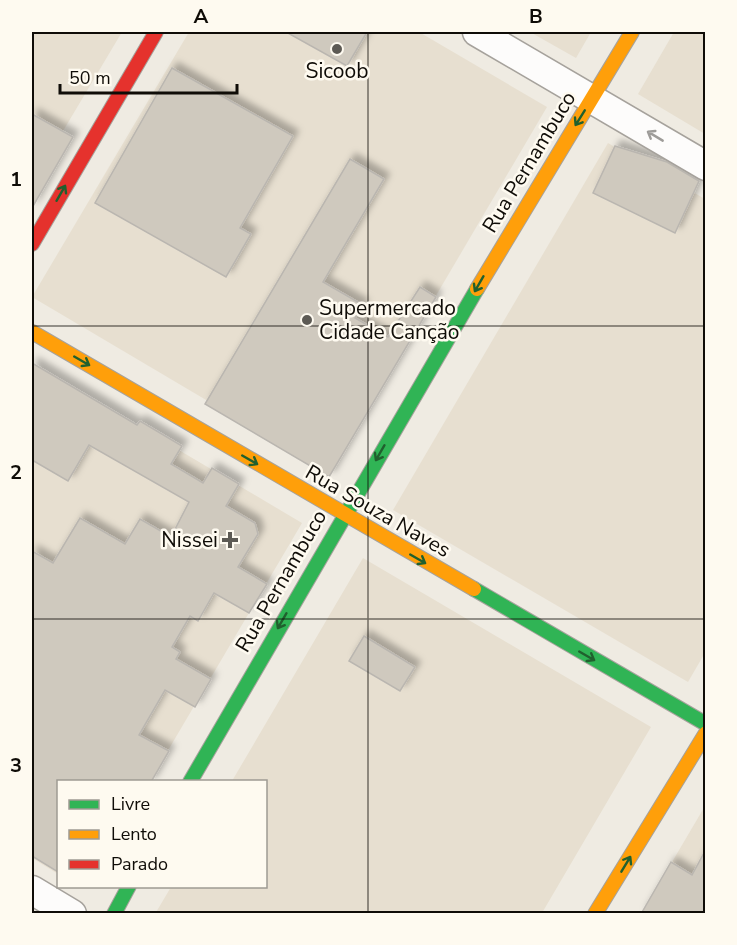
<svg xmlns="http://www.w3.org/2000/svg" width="737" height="945" font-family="'Nunito Sans',sans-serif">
  <defs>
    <filter id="shadow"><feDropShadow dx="5.5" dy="-5.5" stdDeviation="3" flood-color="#0004"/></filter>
  </defs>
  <rect width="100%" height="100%" fill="#efebe2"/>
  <g fill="#e7dfd0">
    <path d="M32,32h90l-90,151z"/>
    <path d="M189,32h230l128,75 -216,367 -299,-177z"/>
    <path d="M530,32h61l-15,26z"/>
    <path d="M674,32h31v102l-67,-40z"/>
    <path d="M608,143l97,56 1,452 -18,31 -295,-172z"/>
    <path d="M32,363l270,160 -152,258 -92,1v92l-26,-16z"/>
    <path d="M363,558l288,169 -109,186 -387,1 16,-27 95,-1v-104l-34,-1z"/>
    <path d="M705,806v107h-63z"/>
  </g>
  <g fill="#cfc9be" stroke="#bab6b0" stroke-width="1.5" filter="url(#shadow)">
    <path d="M286,32h81l-20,34z"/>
    <path d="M172,68l121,68 -53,92 11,6 -25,43 -131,-74z"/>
    <path d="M32,114l41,23 -41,71z"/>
    <path d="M615,146l52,16 32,19 -24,52 -82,-40z"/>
    <path d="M350,159l34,20 -61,103 40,23 -8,13 33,19 32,-50 16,10 -107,180 -124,-73z"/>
    <path d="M32,363l105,62 3,-4 42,25 -11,18 32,19 9,-15 27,16 -13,22 29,17 3,11 -20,33 29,17 -18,29 -35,-20 -16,28 -8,-5 -18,31 8,5 -4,7 35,20 -16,28 -30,-17 -26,45 30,16 -18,31h-93v90l-26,-16v-305l21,12 27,-45 45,26 15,-25 31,18 18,-35 -100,-57 -21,36 -36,-21z"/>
    <path d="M364,636l51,31 -15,24 -51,-30z"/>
    <path d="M705,851v63h-64l30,-52 21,13z"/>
  </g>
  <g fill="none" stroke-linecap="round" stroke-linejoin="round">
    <defs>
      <g id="street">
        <path d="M477,32l229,134"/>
        <path d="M32,890l40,24"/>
      </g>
      <g id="fast">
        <path d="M474,589l232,135"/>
        <path d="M190,782l287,-493"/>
        <path d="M114,914l15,-28"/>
      </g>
      <g id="slow">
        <path d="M477,289l155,-257"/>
        <path d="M32,332l442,257"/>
        <path d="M595,914l111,-181"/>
      </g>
      <path id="jam" d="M32,244l124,-212"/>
    </defs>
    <use href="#street" stroke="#a6a29c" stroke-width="31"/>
    <use href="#fast" stroke="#a6a29c" stroke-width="16"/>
    <use href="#slow" stroke="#a6a29c" stroke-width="16"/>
    <use href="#jam" stroke="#a6a29c" stroke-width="16"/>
    <use href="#street" stroke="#fdfcfb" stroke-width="28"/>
    <use href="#fast" stroke="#30b455" stroke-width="14"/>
    <use href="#slow" stroke="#ff9f0a" stroke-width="14"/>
    <use href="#jam" stroke="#e5322d" stroke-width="14"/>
  </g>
  <defs><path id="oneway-shaft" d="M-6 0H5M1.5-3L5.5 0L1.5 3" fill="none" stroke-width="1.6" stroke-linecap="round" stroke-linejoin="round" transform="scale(1.5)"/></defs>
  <g stroke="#20602e">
    <use href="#oneway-shaft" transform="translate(580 118) rotate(122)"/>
    <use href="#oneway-shaft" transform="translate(61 193) rotate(-60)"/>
    <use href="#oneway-shaft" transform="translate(479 284) rotate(120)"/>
    <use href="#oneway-shaft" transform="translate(82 361) rotate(30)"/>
    <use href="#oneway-shaft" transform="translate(380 453) rotate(120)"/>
    <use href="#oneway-shaft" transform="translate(250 460) rotate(30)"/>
    <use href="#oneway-shaft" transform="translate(418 559) rotate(30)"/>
    <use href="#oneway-shaft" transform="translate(282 621) rotate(120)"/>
    <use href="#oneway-shaft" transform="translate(587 656) rotate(30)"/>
    <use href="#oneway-shaft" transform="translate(626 864) rotate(-59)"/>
  </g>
  <use stroke="#9e9c99" href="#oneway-shaft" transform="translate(655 136) rotate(-149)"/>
  <path fill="none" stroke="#0f0c07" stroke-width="1.5" stroke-opacity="0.55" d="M368,32v882M32,326h674M32,619h674"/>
  <g fill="#5d5a54" stroke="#fefaf0" stroke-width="2">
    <circle cx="337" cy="49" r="6"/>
    <circle cx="307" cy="320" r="6"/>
    <path d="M227 531h6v6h6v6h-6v6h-6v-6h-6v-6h6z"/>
  </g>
  <g text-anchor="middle" stroke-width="5" stroke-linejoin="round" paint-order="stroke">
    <g font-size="21" fill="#0f0c07" stroke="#fefaf0">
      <text x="337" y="78">Sicoob</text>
      <text x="319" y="315" text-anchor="start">Supermercado<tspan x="319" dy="24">Cidade Canção</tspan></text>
      <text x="218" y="547" text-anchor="end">Nissei</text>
    </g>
    <g font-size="21" fill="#0f0c07" stroke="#fefaf0">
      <text transform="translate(529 162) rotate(-59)" y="7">Rua Pernambuco</text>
      <text transform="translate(378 511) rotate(30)" y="7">Rua Souza Naves</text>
      <text transform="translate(281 581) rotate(-60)" y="7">Rua Pernambuco</text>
    </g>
  </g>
  <rect width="737" height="945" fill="none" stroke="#fefaf0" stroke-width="66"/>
  <rect x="57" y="780" width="210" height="108" fill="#fefaf0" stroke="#9e9b93" stroke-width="1.5"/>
  <rect x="69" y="800" width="30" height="9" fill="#30b455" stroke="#9e9b93" stroke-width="1.5"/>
  <text x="111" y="810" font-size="18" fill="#0f0c07">Livre</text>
  <rect x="69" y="830" width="30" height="9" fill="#ff9f0a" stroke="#9e9b93" stroke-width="1.5"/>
  <text x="111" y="840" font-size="18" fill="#0f0c07">Lento</text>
  <rect x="69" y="860" width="30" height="9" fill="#e5322d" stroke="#9e9b93" stroke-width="1.5"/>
  <text x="111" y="870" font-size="18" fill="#0f0c07">Parado</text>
  <path d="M60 84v9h177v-9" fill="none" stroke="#0f0c07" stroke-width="3"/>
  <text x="69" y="84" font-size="18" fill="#0f0c07" stroke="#fefaf0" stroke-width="4.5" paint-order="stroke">50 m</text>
  <rect x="33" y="33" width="671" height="879" fill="none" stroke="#0f0c07" stroke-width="2"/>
  <g font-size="20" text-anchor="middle" font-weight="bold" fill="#0f0c07">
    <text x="201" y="23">A</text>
    <text x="536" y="23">B</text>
    <text x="16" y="186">1</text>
    <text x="16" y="479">2</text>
    <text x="16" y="772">3</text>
  </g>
</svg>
